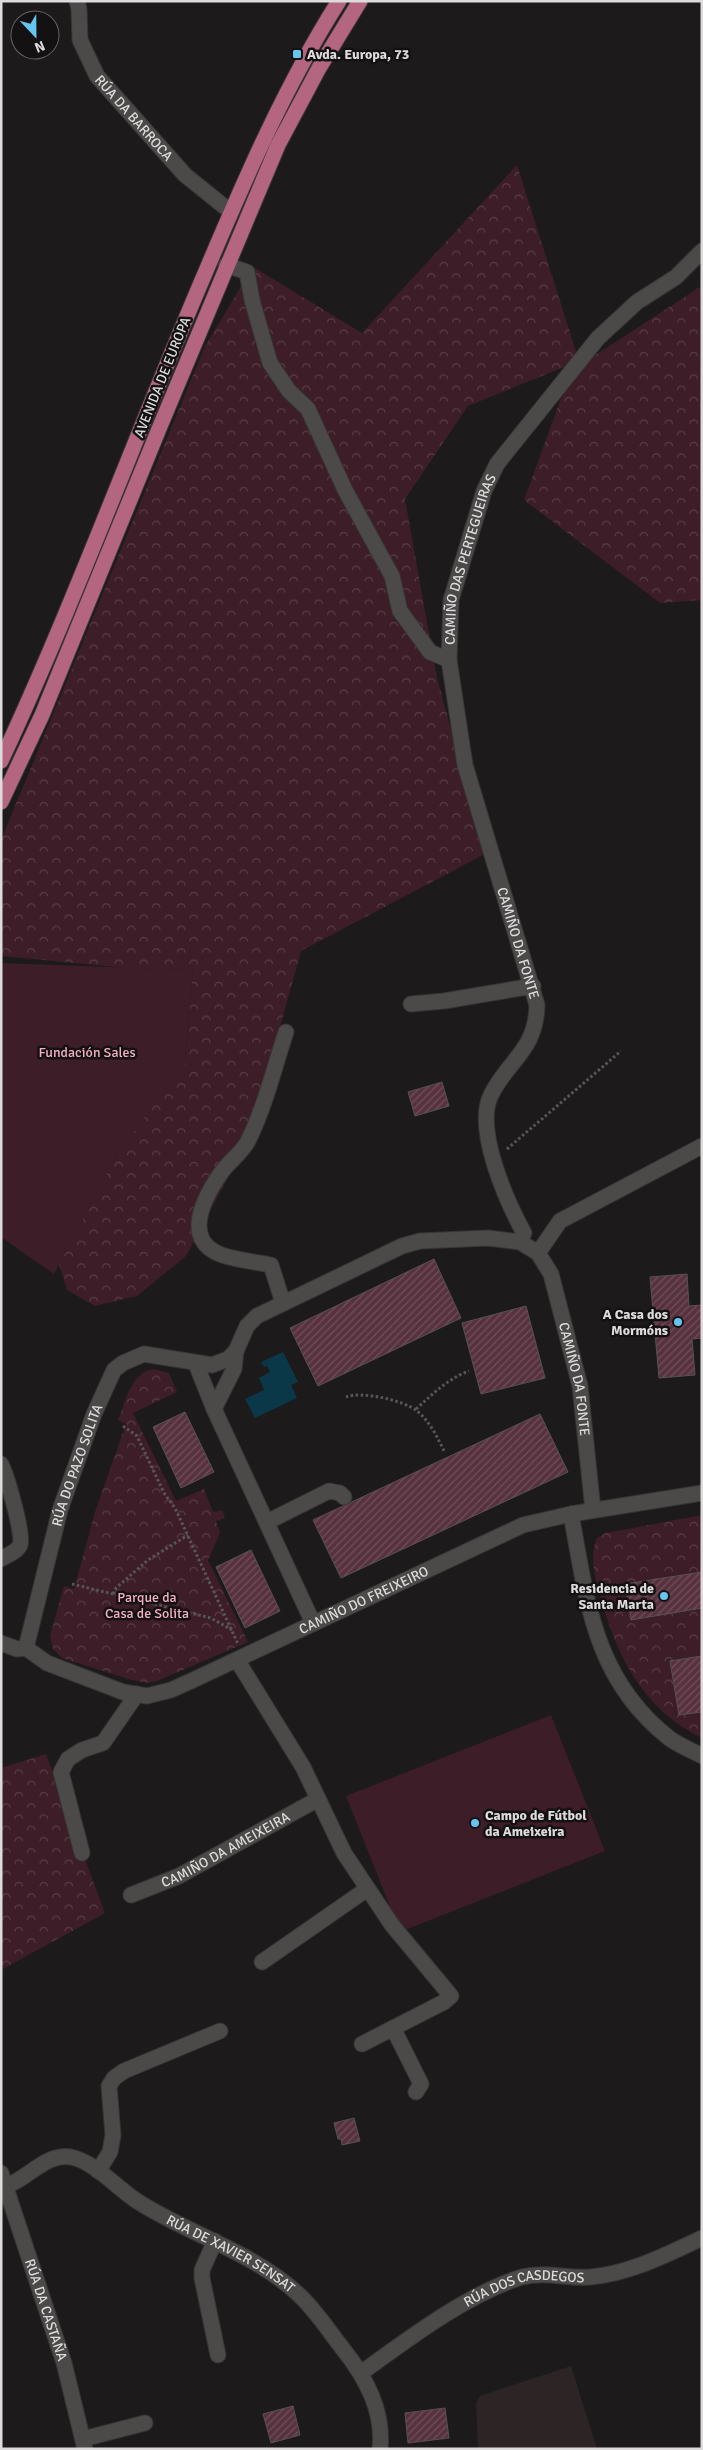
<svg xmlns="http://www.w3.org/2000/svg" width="703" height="2450" font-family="Signika,sans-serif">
  <defs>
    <pattern id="forest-crowns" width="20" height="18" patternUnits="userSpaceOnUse" patternTransform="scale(1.25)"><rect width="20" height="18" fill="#3d1d27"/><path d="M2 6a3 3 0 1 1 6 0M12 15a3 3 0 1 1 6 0" fill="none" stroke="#593d46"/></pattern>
    <pattern id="building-hatch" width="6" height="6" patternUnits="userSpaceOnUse" patternTransform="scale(1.25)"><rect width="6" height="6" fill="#57323e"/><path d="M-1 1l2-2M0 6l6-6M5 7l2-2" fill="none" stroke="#6f4f59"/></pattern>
  </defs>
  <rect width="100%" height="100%" fill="#1d1a1b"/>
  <path fill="#2d2426" d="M571,2366l26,83h-119l-2,-46 4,-7z"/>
  <g fill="#3d1d27">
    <path d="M1,963l192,7 -8,94 -68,90 -63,120 -53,-37z"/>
    <path d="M551,1715l54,136 -205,81 -54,-136z"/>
  </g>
  <g fill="url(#forest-crowns)">
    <path d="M517,165l62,196 -111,45 -63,93 32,179 48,176 -184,97 -51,185 -64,120 -49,40 -42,10 -28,-16 -8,-26 58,-110 68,-90 8,-94 -66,-2 -126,-12v-116l204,-494 48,-79 109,66z"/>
    <path d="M700,287l2,313 -42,3 -136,-103 47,-129z"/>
    <path d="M153,1369l16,4 8,19 -44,21 43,88 28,-12 9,23 9,-2 3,8 -9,3 4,12 -12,27 40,82 -91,39 -11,2 -18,-4 -66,-21 -9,-9 -3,-13 14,-50 10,3 21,-77 31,-88 -8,-4c8,-19 12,-46 35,-51z"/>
    <path d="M702,1515v223c-59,-28 -86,-83 -102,-143 -5,-18 -11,-39 -3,-57l9,-5z"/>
    <path d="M46,1754l59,159 -104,57v-202z"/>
  </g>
  <path fill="#0b3849" d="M283,1352l15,30 -7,3 6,13 -42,20 -10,-19 19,-9 -5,-12 11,-6 -3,-6 -3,1 -3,-5z"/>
  <g fill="url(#building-hatch)" stroke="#555253">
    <path d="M442,1082l7,24 -34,10 -7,-24z"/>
    <path d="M434,1259l27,59 -143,68 -28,-58z"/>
    <path d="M687,1274l2,32 13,-1v33l-10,1 3,36 -36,3 -9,-101z"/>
    <path d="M526,1306l19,72 -64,16 -19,-71z"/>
    <path d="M185,1412l29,60 -33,16 -28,-61z"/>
    <path d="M540,1414l28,58 -227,106 -28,-58z"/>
    <path d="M251,1550l29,61 -35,17 -29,-61z"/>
    <path d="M702,1572v36l-71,12 -6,-36z"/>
    <path d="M702,1656v56l-23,3 -9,-54z"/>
    <path d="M354,2118l6,23 -18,4 -1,-6h-3l-4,-16z"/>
    <path d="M293,2406l7,29 -29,8 -8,-29z"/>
    <path d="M445,2408l4,30 -41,5 -3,-30z"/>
  </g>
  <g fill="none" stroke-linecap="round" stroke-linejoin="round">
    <defs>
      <g id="minor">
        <path id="s1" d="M77,1l2,8 1,31 17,36 88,99 46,37"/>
        <path id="s2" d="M226,265l21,7 5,28 18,63 19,28 19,18 37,81 47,86 8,35 30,41 19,8 2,-60 33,-109 13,-27 101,-126 39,-36 39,-25 26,-26"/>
        <path id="s3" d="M449,660l16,105 72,240c-1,46 -29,55 -46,90 -17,34 16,107 33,138l-4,9"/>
        <path d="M411,1004l33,-3 89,-15"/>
        <path d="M538,1253l22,-32 142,-75"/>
        <path d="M283,1303l-12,-38c-16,-3 -34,-5 -49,-10 -41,-14 -18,-58 -1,-82 8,-12 21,-20 27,-32 17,-34 26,-73 38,-109"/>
        <path d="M196,1364l18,45 99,214"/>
        <path d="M214,1409l20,-40 2,-18"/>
        <path d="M1,1464c6,12 23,71 19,81 -3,7 -13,10 -19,14"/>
        <path d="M571,1514c16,87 23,165 98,224 9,7 22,12 33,18"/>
        <path d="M267,1522l62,-31 11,2 4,4"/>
        <path id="s4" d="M1,1643l16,6 9,-1 21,15 76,29 24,4 24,-6 20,-9 332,-156 48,-11 131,-21"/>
        <path id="s5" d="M26,1648l34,-138 34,-96 20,-44 9,-7 21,-9 68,11 16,-6 8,-8 11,-25 10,-10 145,-70 18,-5 68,-3 32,4 18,11 13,21 29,112 13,124"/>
        <path d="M237,1660l66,107 41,86 48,72 59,71 -7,6 -82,42"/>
        <path d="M82,1853l-21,-81 7,-13 14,-9 21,-7 34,-49"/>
        <path id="s6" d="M131,1895l48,-19 139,-77"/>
        <path d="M262,1962l105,-73"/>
        <path d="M393,2028l28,56 -5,8"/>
        <path d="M98,2171l12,-19 3,-17 -4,-49 5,-8 10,-7 96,-40"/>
        <path id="s7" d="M1,2173l63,190 21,86"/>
        <path id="s8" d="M6,2186c22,-7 39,-33 65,-29 24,5 46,31 66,44 51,33 114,50 160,92 18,16 31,37 46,56 23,29 41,62 37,100"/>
        <path d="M215,2241l-13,29v8l16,77"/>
        <path id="s9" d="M361,2373c47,-34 106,-79 161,-96 23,-6 46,2 68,0 39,-3 78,-23 112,-39"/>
        <path d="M83,2439l62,-16"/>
      </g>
      <g id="major">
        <path d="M1,761c75,-161 135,-327 205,-490 39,-92 79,-185 133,-270"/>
        <path d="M1,802l41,-87 119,-291 117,-279 41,-77 41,-67"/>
      </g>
    </defs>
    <use href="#minor" stroke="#373535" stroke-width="17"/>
    <use href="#major" stroke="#373535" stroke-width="17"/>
    <g stroke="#595657" stroke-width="3" stroke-dasharray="2.5 2.5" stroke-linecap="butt">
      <path d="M507,1149l114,-98"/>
      <path d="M346,1397c14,-6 58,3 71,14 12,9 22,29 28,42"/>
      <path d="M416,1409c17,-15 31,-30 53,-38"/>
      <path d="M123,1426l14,10 27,57 11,15 63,136"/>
      <path d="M72,1584l139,34 21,12"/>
      <path d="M113,1594l3,-6 32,-28 40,-25"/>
    </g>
    <use href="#minor" stroke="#4c4949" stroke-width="15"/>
    <use href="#major" stroke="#b46680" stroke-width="15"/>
  </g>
  <g fill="#65c5ee" stroke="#141112" stroke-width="2">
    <rect x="292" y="49" width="10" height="10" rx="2.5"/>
    <circle cx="678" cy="1322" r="5"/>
    <circle cx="664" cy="1596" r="5"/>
    <circle cx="475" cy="1823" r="5"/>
  </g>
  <g text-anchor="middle" stroke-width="5" stroke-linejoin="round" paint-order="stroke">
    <g font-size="14" font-weight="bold" fill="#dddbdb" stroke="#141112" text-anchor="start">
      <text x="307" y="59">Avda. Europa, 73</text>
      <text x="668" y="1319" text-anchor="end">A Casa dos<tspan x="668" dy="16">Mormóns</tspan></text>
      <text x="654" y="1593" text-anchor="end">Residencia de<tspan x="654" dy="16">Santa Marta</tspan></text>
      <text x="485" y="1820">Campo de Fútbol<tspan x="485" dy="16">da Ameixeira</tspan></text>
    </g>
    <g font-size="14" fill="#dddbdb" stroke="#141112">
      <text dy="5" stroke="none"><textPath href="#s1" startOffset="135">RÚA DA BARROCA</textPath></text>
      <text transform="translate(162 377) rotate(-68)" y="5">AVENIDA DE EUROPA</text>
      <text dy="5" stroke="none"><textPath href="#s2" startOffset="574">CAMIÑO DAS PERTEGUEIRAS</textPath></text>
      <text dy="5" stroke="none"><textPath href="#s3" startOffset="292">CAMIÑO DA FONTE</textPath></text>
      <text dy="5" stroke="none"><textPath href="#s5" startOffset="899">CAMIÑO DA FONTE</textPath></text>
      <text dy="5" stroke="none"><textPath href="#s5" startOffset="190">RÚA DO PAZO SOLITA</textPath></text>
      <text dy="5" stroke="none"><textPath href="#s4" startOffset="395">CAMIÑO DO FREIXEIRO</textPath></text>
      <text dy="5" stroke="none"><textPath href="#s6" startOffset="105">CAMIÑO DA AMEIXEIRA</textPath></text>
      <text dy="5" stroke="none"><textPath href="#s8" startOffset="260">RÚA DE XAVIER SENSAT</textPath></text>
      <text dy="5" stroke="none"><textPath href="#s9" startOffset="188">RÚA DOS CASDEGOS</textPath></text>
      <text dy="5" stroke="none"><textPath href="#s7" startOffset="144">RÚA DA CASTAÑA</textPath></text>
    </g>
    <g font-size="14" fill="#f5afc3" stroke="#141112">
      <text x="87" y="1057">Fundación Sales</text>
      <text x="147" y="1602">Parque da<tspan x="147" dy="16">Casa de Solita</tspan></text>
    </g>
  </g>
  <rect width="703" height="2450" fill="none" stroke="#dddbdb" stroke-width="5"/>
  <g transform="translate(35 35) rotate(158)"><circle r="24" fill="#141112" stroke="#646262"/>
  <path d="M0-4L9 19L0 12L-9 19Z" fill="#65c5ee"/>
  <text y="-8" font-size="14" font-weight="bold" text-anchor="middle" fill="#dddbdb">N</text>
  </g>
</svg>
